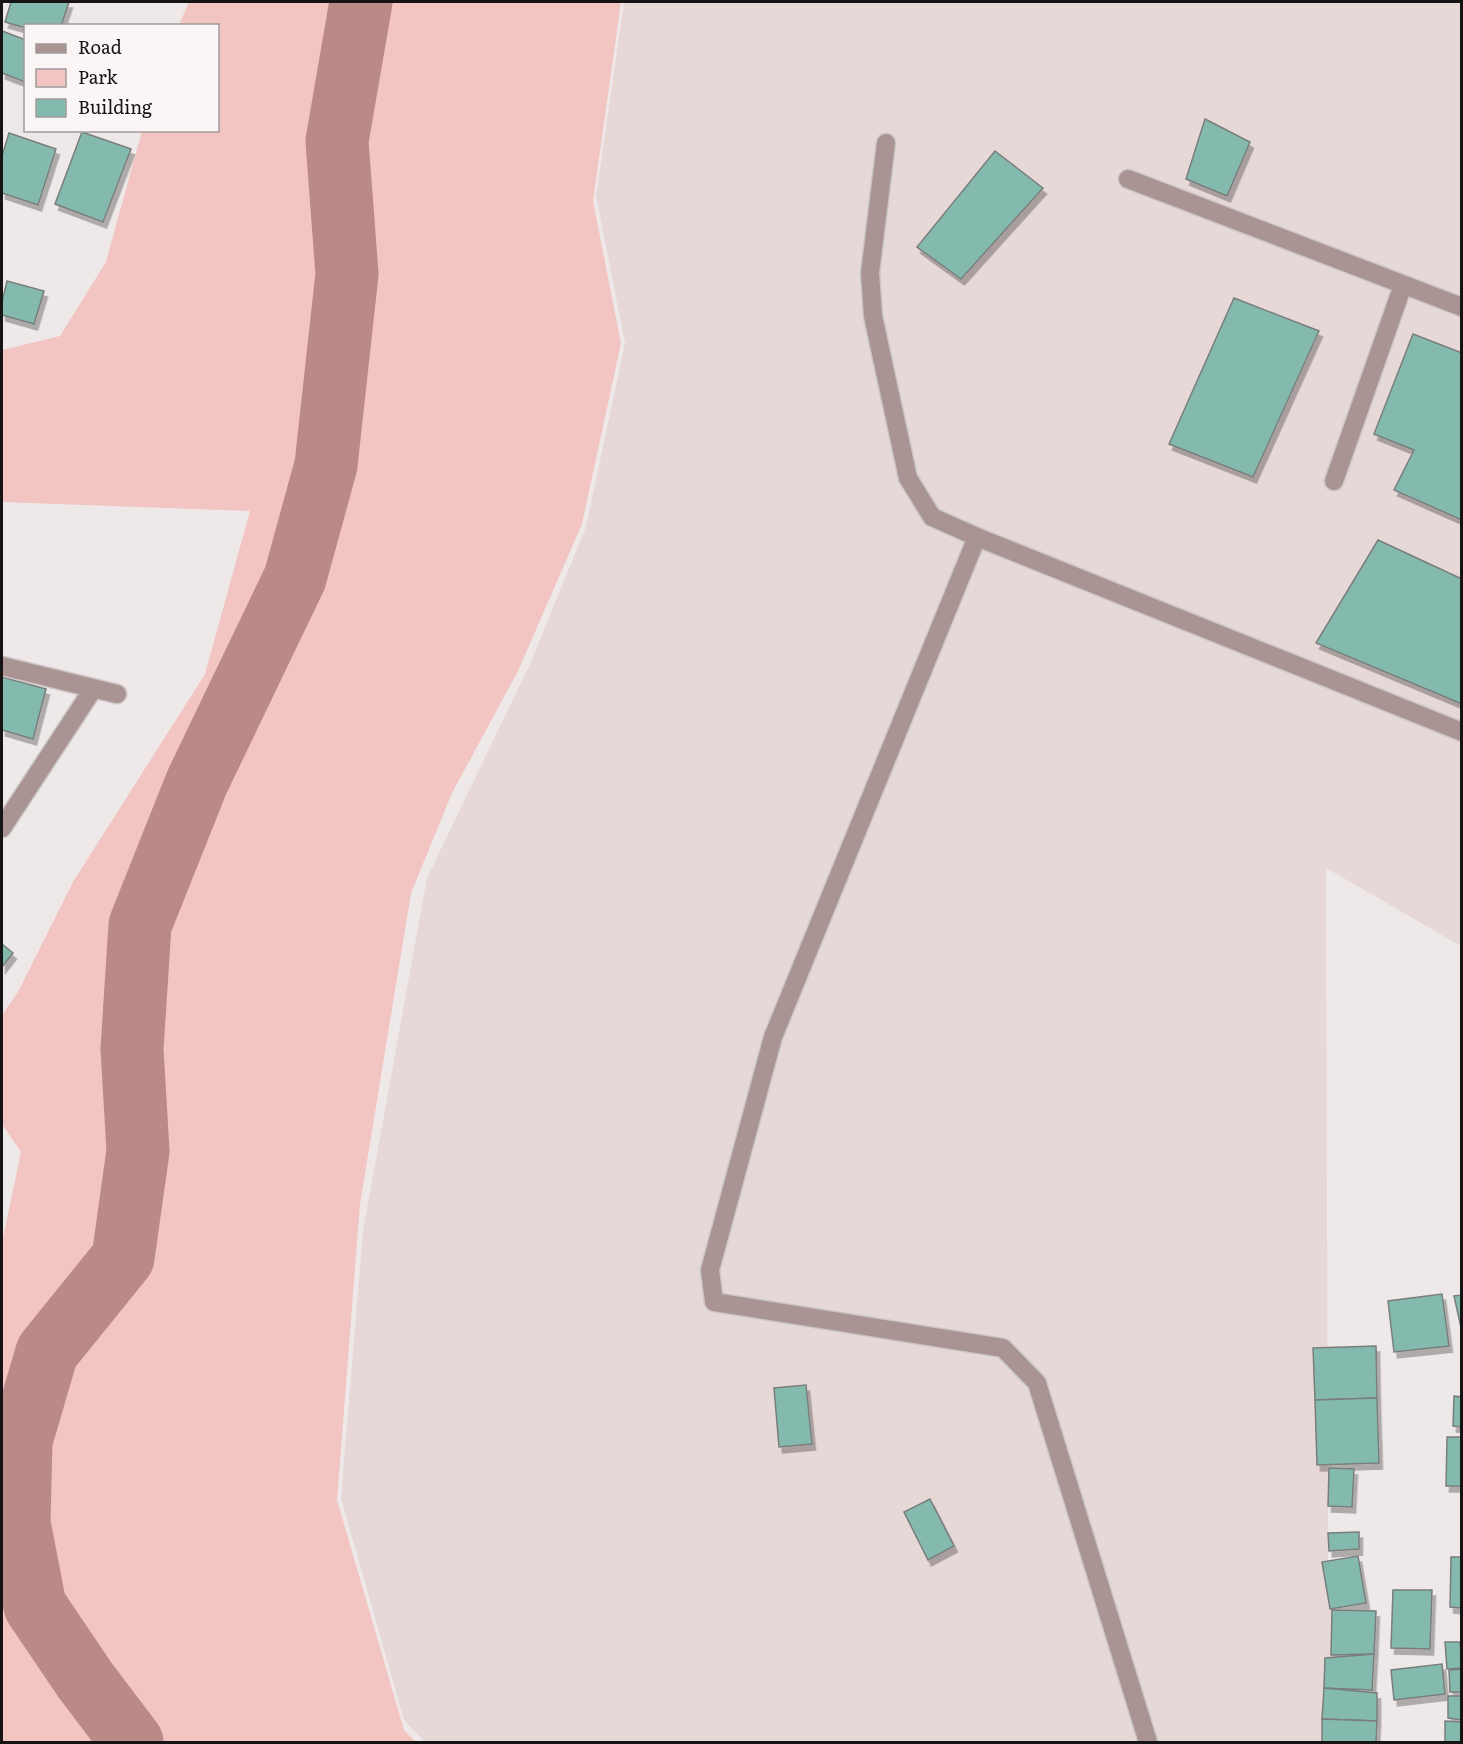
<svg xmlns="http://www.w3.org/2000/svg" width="1463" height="1744" font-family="Literata,serif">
  <defs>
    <filter id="shadow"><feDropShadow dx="3.5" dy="6" stdDeviation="0" flood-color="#0004"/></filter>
  </defs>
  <rect width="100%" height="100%" fill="#eee8e8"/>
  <path fill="#e6d8d7" d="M624,2h837v944l-135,-78 2,692 19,182h-922l-21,-22 -63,-222 22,-267 64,-353 103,-214 56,-137 39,-184 -29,-147z"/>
  <path fill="#f2c4c2" d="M189,2h432l-28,199 28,142 -39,181 -64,147 -66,122 -41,100 -51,311 -23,296 67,230 12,12h-414v-499l19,-91 -19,-28v-109l16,-23 55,-110 132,-208 45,-163 -248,-9v-152l58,-14 46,-74 36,-131 76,-1v-104l-39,-1z"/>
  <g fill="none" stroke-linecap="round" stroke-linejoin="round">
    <path stroke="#ba8a88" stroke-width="63" d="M132,1742l-47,-62 -50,-74 -16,-83 2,-82 26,-89 76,-94 15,-107 -6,-102 8,-124 57,-143 98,-204 31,-113 21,-191 -10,-133 24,-139"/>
  </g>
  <g fill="#84baad" stroke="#797e7d" stroke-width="1.5" filter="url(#shadow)">
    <path d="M11,2h58l-8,24h-35v2l-21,-6z"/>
    <path d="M2,31l24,9 -1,42 -23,-9z"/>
    <path d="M1205,119l45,23 -23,54 -41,-17z"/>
    <path d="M82,132l49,17 -28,73 -48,-18z"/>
    <path d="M9,133l47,16 -18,56 -36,-12v-37z"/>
    <path d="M995,151l48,37 -82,91 -44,-32z"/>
    <path d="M7,281l37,10 -10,33 -32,-9v-13z"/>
    <path d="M1234,298l85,33 -66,146 -84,-33z"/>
    <path d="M1413,334l49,19v167l-68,-30 20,-40 -40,-16z"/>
    <path d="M1378,540l84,39v125l-146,-61z"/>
    <path d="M2,677l44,12 -13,50 -31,-9z"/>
    <path d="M2,944l11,9 -11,14z"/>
    <path d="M1442,1294l7,52 -55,6 -6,-51z"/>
    <path d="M1462,1295v37l-8,-36z"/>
    <path d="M1376,1346l1,52 -62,2 -2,-52z"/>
    <path d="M806,1385l6,59 -33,3 -5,-59z"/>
    <path d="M1454,1396l8,1v30l-9,-1z"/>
    <path d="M1377,1398l2,65 -62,2 -2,-65z"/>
    <path d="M1447,1437h15v49h-16z"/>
    <path d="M1329,1468l25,1 -2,38 -24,-1z"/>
    <path d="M930,1499l24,47 -26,14 -24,-48z"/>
    <path d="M1359,1532v17l-30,2 -1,-18z"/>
    <path d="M1358,1556l8,47 -36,6 -8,-47z"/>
    <path d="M1451,1557h11v51l-12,-1z"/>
    <path d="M1393,1590h39l-2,59 -39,-1z"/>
    <path d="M1332,1610l44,1 -2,43 -43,1z"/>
    <path d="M1445,1642h15l2,26 -15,1z"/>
    <path d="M1374,1654l-2,36 -48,-2 1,-30z"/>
    <path d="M1442,1664l3,30 -51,6 -3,-30z"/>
    <path d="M1462,1669v23h-12l-1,-22z"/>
    <path d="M1324,1688l53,5v28l-55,-2z"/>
    <path d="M1448,1696h14v24l-14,-2z"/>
    <path d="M1322,1719l55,2 -1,21h-54z"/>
    <path d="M1445,1721l17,1v20h-17z"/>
  </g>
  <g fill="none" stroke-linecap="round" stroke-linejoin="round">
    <defs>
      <g id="minor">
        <path d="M886,143l-16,130 3,43 35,162 24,39 45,20 485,195"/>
        <path d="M1128,179l334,128"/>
        <path d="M1334,481l69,-196"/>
        <path d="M977,537l-204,500 -63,233 4,32 289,46 34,35 111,359"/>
        <path d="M2,666l115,28"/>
        <path d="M2,828l91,-139"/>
      </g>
    </defs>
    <use href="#minor" stroke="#cbc6c6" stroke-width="21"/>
    <use href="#minor" stroke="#aa9493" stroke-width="18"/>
  </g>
  <rect width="1463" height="1744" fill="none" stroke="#151313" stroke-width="6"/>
  <rect x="24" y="24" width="195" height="108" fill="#fbf5f5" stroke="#9f9b9b" stroke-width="1.5"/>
  <rect x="36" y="44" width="30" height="9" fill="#aa9493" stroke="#9f9b9b" stroke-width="1.5"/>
  <text x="78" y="54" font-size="18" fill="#151313">Road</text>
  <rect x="36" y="69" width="30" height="18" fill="#f2c4c2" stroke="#9f9b9b" stroke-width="1.5"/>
  <text x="78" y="84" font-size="18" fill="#151313">Park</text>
  <rect x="36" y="99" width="30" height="18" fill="#84baad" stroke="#9f9b9b" stroke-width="1.5"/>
  <text x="78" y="114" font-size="18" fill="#151313">Building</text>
</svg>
